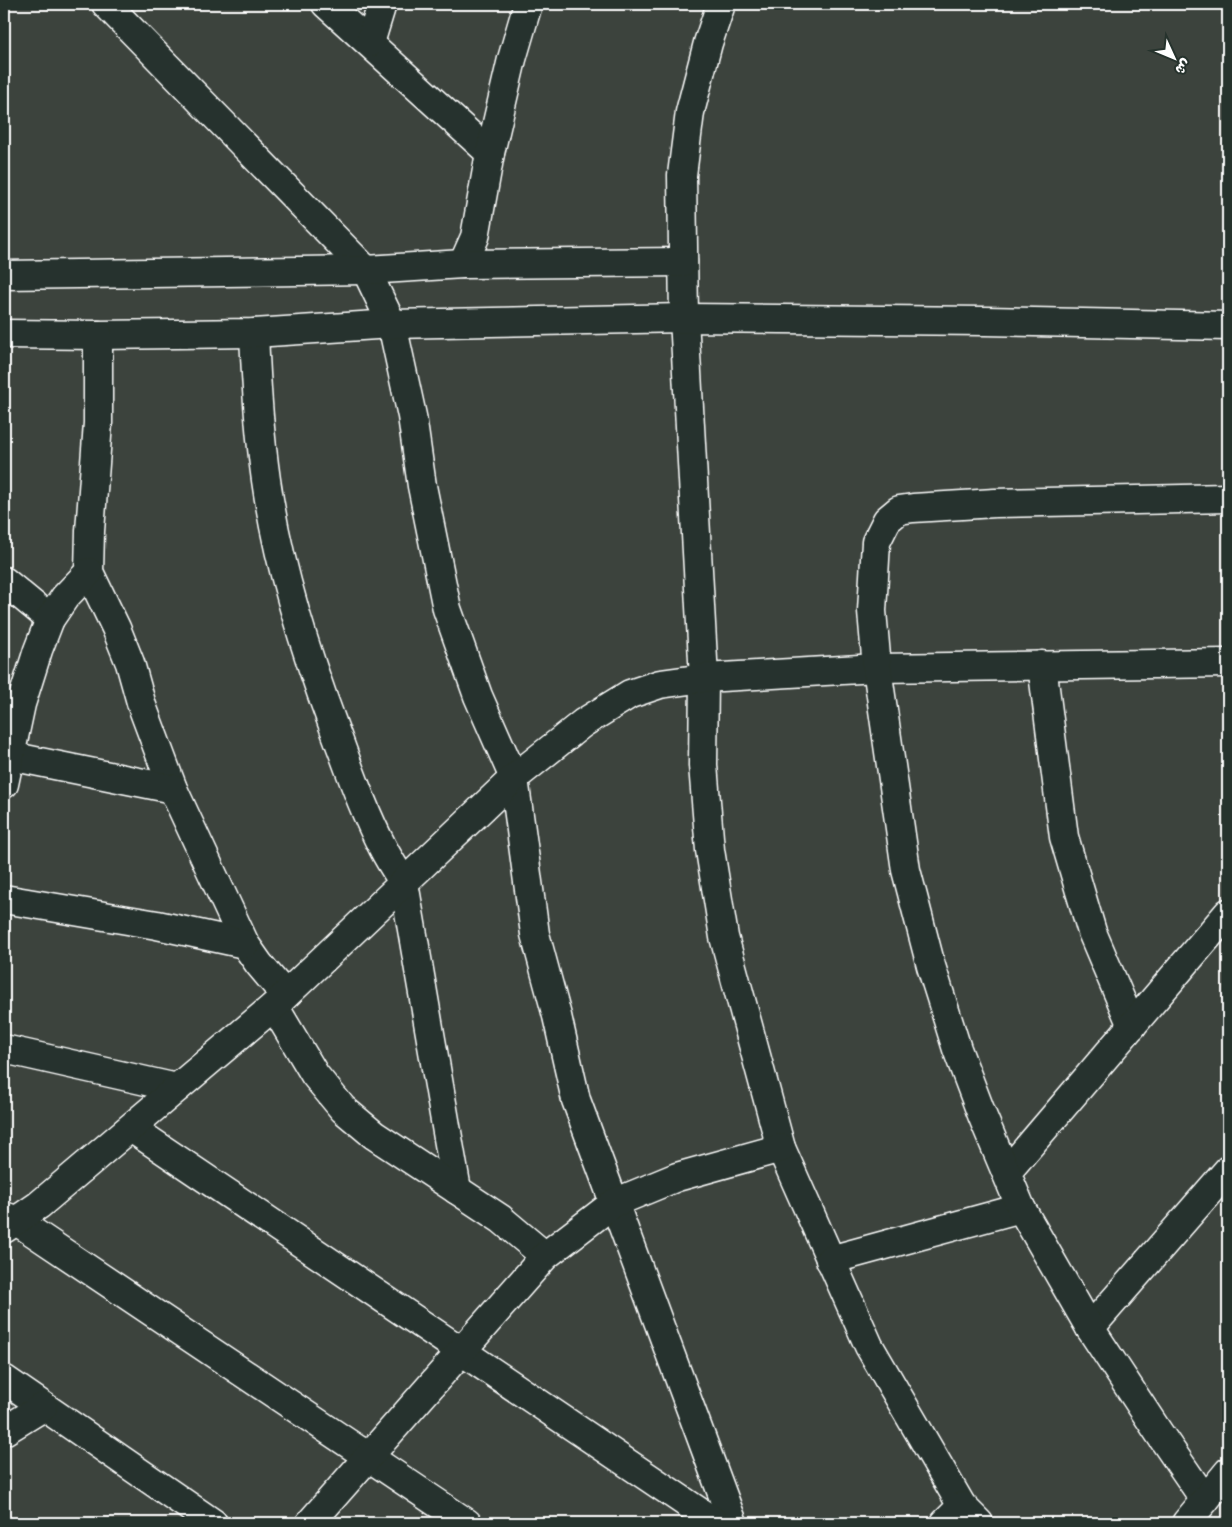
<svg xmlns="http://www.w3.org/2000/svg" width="1232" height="1527" font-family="Pangolin,'Playpen Sans Arabic',sans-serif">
  <rect width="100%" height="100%" fill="#3c433d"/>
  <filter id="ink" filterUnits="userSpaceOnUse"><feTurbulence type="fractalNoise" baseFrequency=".02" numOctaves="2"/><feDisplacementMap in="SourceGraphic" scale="10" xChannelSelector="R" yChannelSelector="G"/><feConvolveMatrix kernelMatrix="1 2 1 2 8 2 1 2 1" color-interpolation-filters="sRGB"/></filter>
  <g filter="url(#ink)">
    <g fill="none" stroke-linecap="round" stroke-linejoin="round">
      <defs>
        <g id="street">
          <path d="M106,4l260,266 26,54 20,92 10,70 25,123 31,87 36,82 21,156 22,82 19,84 157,423"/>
          <path d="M326,4l164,149"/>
          <path d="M721,4l-13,39 -18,69 -8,63 2,143 20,360 -1,87 7,85 14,87 57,211 88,198 93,160 17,17"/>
          <path d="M370,43l12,-39"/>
          <path d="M463,264l12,-27 15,-84 22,-94 16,-55"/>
          <path d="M4,275l362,-5 97,-6 220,-2"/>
          <path d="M254,333c2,49 5,98 12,147 12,85 38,168 68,248 15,40 29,82 49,120 6,12 14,24 21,35l53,307"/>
          <path d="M4,334l94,1 156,-2 138,-9 292,-6 301,3 243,5"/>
          <path d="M98,335v88l-8,108 -1,41 27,56 14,35 12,43 31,83 72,155 14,20 26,31"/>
          <path d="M4,581l46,38"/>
          <path d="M1042,665l22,172 28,95 40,94"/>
          <path d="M10,756l163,33"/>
          <path d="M4,784l17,-80 17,-54 12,-31 15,-22 24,-25"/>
          <path d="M4,899l153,26 88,19"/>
          <path d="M274,1006l41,69 28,34 31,26 127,84 44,37"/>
          <path d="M4,1049l173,39"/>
          <path d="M131,1128l585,395"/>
          <path d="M1007,1172l221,-259"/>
          <path d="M4,1216l11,4 452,303"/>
          <path d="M4,1229l35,-24 235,-199 240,-228 69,-55 47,-29 30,-10 44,-6 173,-10 351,-5"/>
          <path d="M830,1260l191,-52"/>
          <path d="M1090,1328l138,-158"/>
          <path d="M4,1379l209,144"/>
          <path d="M4,1431l39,-24"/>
          <path d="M1205,1500l-46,-67 -69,-105 -69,-120 -39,-93 -25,-66 -26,-83 -25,-96 -29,-202 -5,-57 4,-69 11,-22 12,-10 14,-2 82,-5 233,-5"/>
          <path d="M310,1523l235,-267 69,-53 63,-26 104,-29"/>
          <path d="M945,1523l17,-17"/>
          <path d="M1186,1523l42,-51"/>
        </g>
      </defs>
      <use href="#street" stroke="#fff" stroke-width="31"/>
      <use href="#street" stroke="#26332d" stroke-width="28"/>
    </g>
  </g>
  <rect width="1232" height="1527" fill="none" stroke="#26332d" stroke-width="20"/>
  <rect x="10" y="10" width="1212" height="1507" fill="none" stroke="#fff" stroke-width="2" filter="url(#ink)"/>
  <g transform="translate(1174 58) rotate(134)" stroke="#26332d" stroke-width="4" paint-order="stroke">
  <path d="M0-4L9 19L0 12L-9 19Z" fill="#ffffff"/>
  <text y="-8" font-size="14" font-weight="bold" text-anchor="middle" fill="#ffffff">ش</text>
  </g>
</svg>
